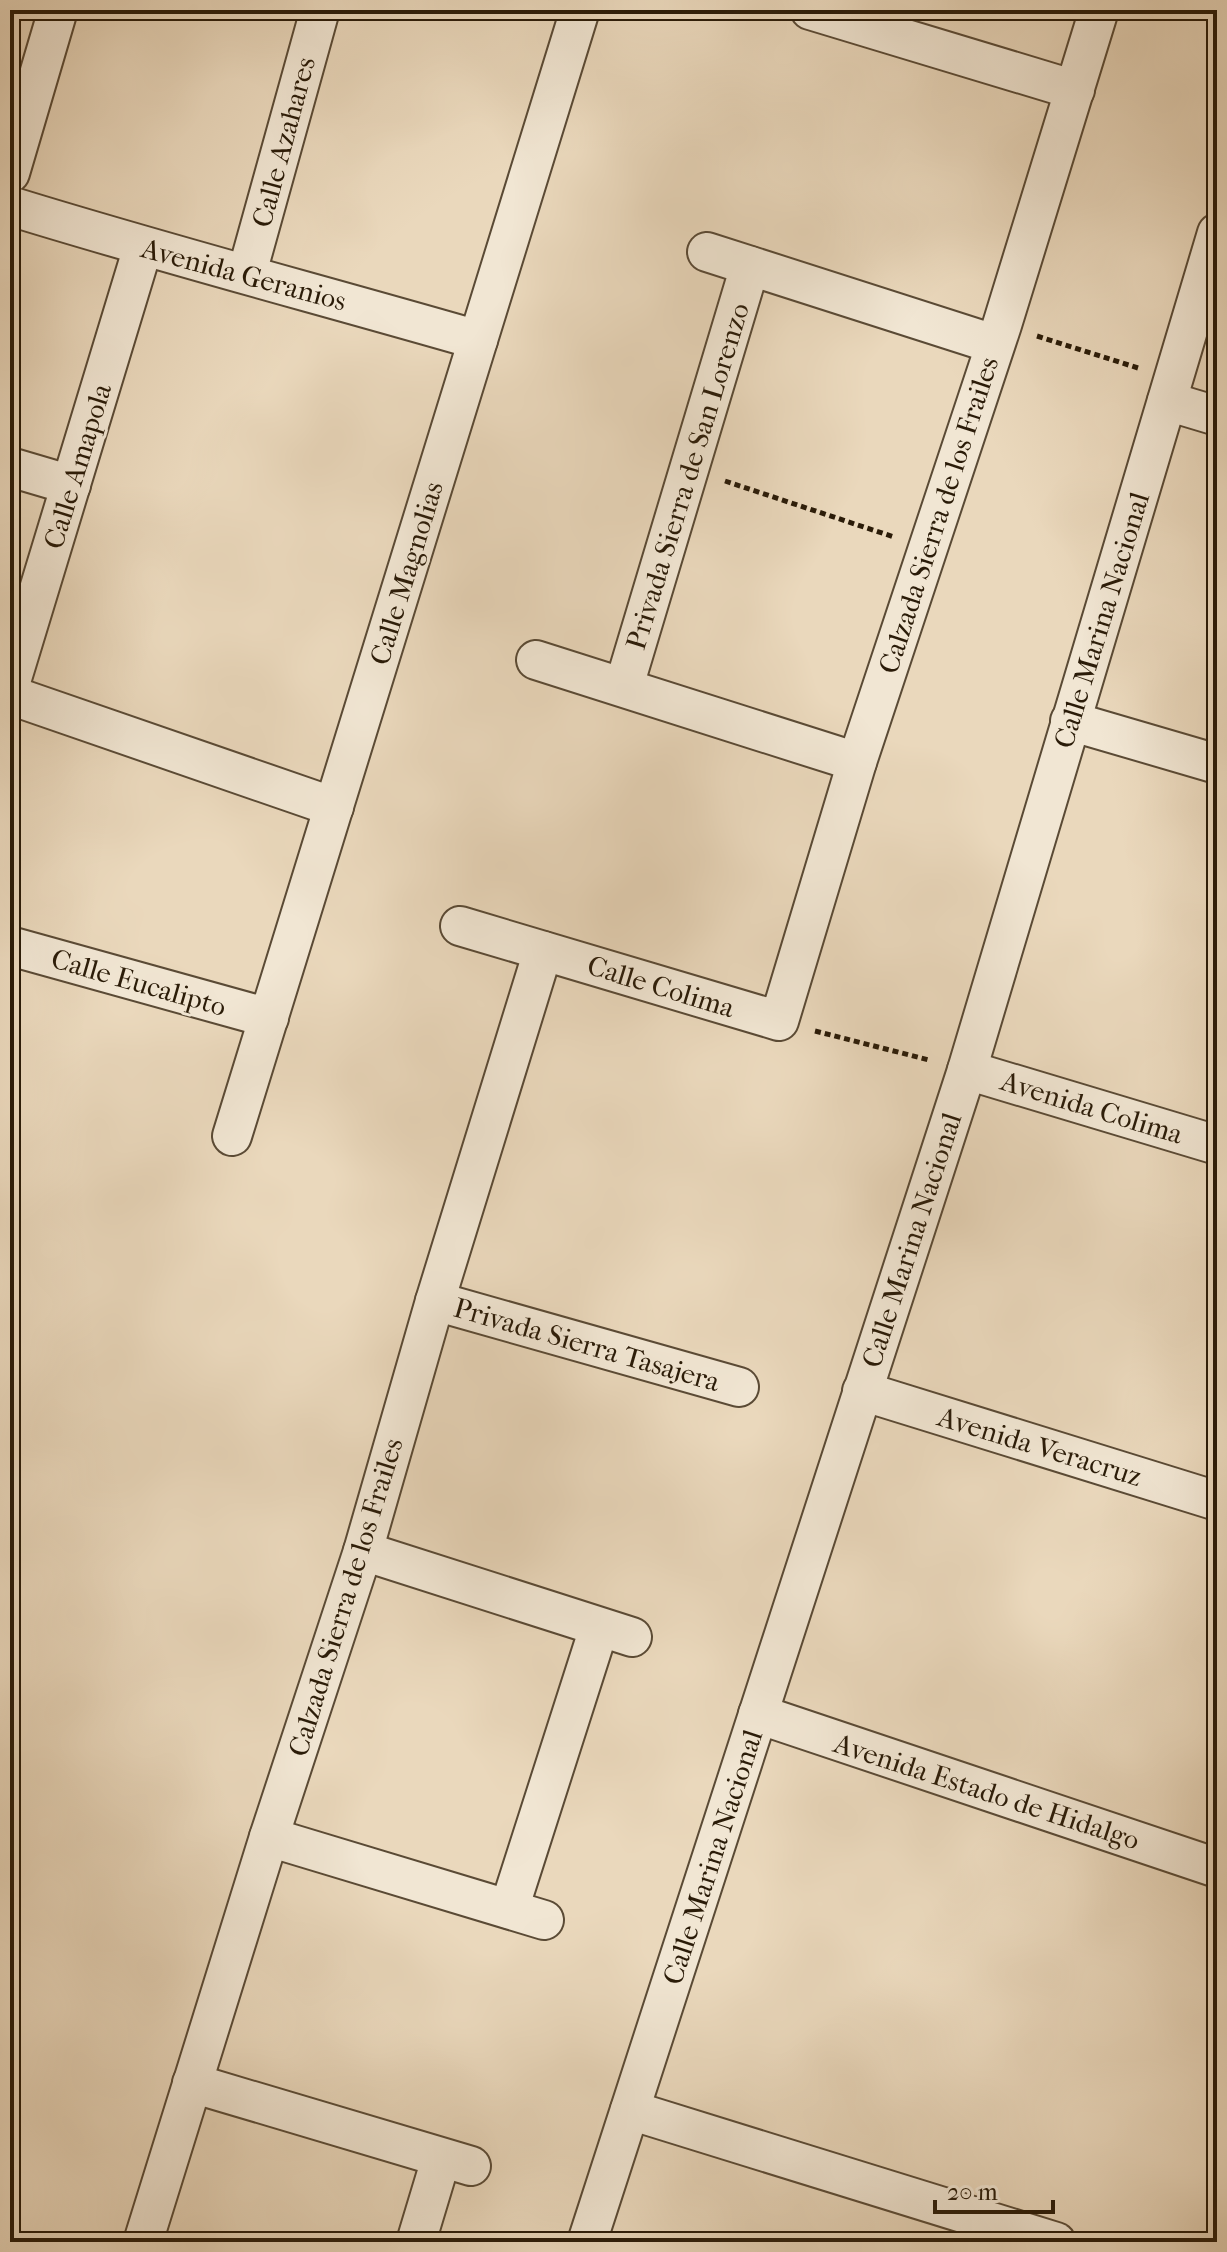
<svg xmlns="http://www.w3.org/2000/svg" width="1227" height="2252" font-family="'IM FELL French Canon',serif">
  <rect width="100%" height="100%" fill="#ead8bc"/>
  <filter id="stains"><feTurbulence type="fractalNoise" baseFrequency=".0025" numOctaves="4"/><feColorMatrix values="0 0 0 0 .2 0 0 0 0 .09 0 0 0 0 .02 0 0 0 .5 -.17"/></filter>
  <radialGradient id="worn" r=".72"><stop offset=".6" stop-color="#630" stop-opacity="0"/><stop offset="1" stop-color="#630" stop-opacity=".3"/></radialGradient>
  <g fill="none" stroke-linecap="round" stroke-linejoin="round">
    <defs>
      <g id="minor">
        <path d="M810,10l265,80"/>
        <path d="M10,173l48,-163"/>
        <path d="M10,206c155,48 312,89 468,134"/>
        <path d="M707,252l287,92"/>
        <path d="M247,273l73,-263"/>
        <path d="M1167,401l50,15"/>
        <path d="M10,467l61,18"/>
        <path d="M536,660l321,102"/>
        <path d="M10,685l133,-438"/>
        <path d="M624,686l126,-420"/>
        <path d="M10,695l324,112"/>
        <path d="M1070,721l147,43"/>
        <path d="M460,926l319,95 78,-259 145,-437 97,-315"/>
        <path d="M10,946l259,72"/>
        <path d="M967,1070l250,75"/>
        <path d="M232,1136l348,-1126"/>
        <path d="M435,1301l304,86"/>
        <path d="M862,1391l355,110"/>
        <path d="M363,1551l269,86"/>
        <path d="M758,1714l459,154"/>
        <path d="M269,1837l275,83"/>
        <path d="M509,1909l90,-281"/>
        <path d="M192,2083l279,83"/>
        <path d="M630,2110l426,132"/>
        <path d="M143,2242l126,-405 94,-286 72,-250 108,-350"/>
        <path d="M416,2242l25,-83"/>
        <path d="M587,2242l380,-1172 250,-837"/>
      </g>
    </defs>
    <use href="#minor" stroke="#5a4a35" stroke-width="42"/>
    <g stroke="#2a1b08" stroke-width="5" stroke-dasharray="6 4" stroke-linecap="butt">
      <path d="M1037,336l101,32"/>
      <path d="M725,481l169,56"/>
      <path d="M815,1031l114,29"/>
    </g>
    <use href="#minor" stroke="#f1e6d3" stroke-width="38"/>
  </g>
  <g text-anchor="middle" stroke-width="6" stroke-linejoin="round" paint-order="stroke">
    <g font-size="28" fill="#2a1b08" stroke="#f1e6d3">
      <text transform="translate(283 142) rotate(-75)" y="10">Calle Azahares</text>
      <text transform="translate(244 274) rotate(15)" y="10">Avenida Geranios</text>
      <text transform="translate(77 466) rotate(-73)" y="10">Calle Amapola</text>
      <text transform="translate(687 476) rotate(-73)" y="10">Privada Sierra de San Lorenzo</text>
      <text transform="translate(938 515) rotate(-72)" y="10">Calzada Sierra de los Frailes</text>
      <text transform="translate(406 573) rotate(-73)" y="10">Calle Magnolias</text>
      <text transform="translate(1101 620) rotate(-73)" y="10">Calle Marina Nacional</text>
      <text transform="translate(139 982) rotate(16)" y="10">Calle Eucalipto</text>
      <text transform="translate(661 986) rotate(17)" y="10">Calle Colima</text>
      <text transform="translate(1092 1107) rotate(17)" y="10">Avenida Colima</text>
      <text transform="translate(911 1240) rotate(-72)" y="10">Calle Marina Nacional</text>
      <text transform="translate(587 1344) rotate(16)" y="10">Privada Sierra Tasajera</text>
      <text transform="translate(1040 1446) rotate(17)" y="10">Avenida Veracruz</text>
      <text transform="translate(345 1597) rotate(-73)" y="10">Calzada Sierra de los Frailes</text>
      <text transform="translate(987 1791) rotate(18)" y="10">Avenida Estado de Hidalgo</text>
      <text transform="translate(712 1857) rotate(-72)" y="10">Calle Marina Nacional</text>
    </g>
  </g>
  <rect width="1227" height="2252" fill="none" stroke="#ead8bc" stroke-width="40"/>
  <rect x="12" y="12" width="1203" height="2228" fill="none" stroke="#2a1b08" stroke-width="4"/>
  <rect x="20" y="20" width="1187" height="2212" fill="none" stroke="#2a1b08" stroke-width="2"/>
  <path d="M935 2200v12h118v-12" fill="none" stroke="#2a1b08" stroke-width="4"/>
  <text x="947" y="2200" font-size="24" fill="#2a1b08" stroke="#f1e6d3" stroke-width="6" paint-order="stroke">20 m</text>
  <rect width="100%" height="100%" filter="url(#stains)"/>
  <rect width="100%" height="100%" fill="url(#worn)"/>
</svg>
